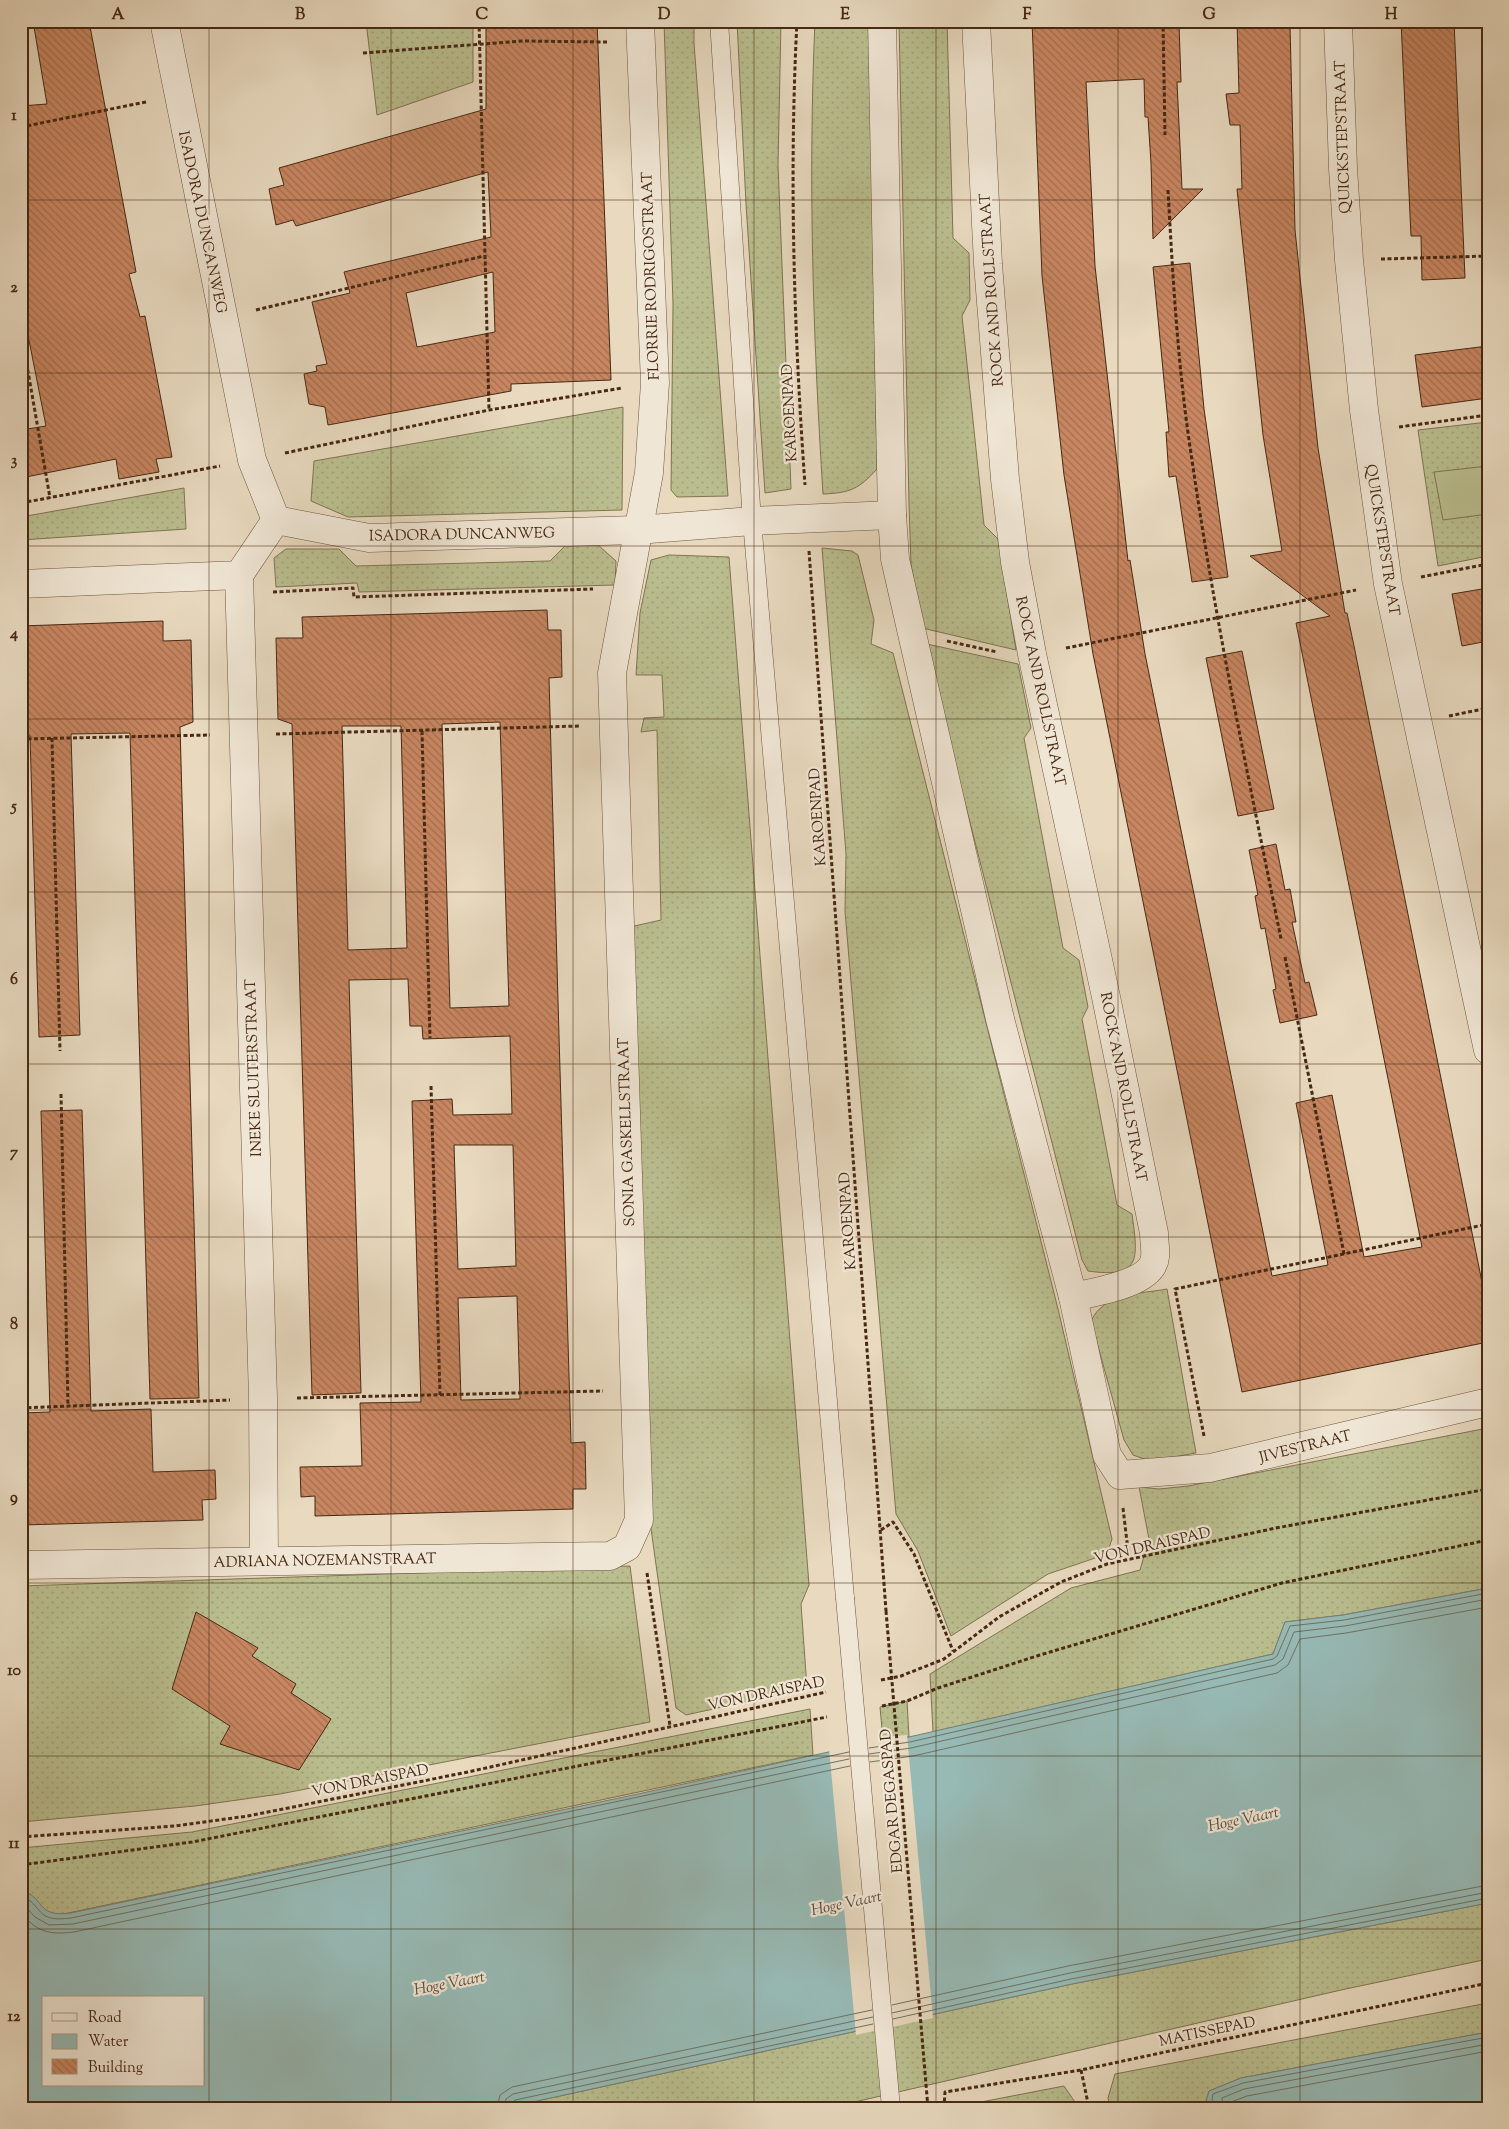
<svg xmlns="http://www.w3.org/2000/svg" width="1509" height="2129" font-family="'Sorts Mill Goudy',serif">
  <defs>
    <pattern id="grass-dots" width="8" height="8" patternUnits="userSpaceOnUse" patternTransform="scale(1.25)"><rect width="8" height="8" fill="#babe8f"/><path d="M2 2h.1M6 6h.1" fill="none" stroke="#a1a37a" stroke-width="1.8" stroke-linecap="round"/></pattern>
    <pattern id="building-back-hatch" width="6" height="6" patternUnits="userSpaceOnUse" patternTransform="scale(1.25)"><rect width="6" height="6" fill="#c88661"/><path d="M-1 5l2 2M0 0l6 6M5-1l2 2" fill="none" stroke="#a46e4f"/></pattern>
  </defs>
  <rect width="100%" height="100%" fill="#e8d9bf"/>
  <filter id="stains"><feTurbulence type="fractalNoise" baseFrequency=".004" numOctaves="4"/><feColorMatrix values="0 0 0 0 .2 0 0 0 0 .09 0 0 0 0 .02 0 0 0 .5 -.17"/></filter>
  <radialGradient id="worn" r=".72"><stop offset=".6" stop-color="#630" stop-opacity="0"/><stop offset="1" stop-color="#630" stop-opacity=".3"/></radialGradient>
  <g fill="url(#grass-dots)" stroke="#807451">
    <path d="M366,21h107v61l-96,33z"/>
    <path d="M664,21h30v22l34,453 -51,1 -6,-7 2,-186z"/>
    <path d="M737,21h44l-3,144 13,324 -26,4 -19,-289z"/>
    <path d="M815,21h54l8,448c-18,20 -27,24 -54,25 -10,-158 -15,-315 -8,-473z"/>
    <path d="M899,21h48l6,217 16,15 1,47 -8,16 22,209 14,14 18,111 -94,-22 -11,-64 -2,-61z"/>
    <path d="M623,407l-1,103 -274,7 -37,-16 3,-40z"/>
    <path d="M1488,422v134l-50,10 -20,-136z"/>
    <path d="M184,488l2,41 -165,11v-23z"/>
    <path d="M566,545h32l18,16 -1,24 -256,7 -2,-9 -81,4 -2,-29 12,-9h53l17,17 194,-5z"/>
    <path d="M822,548l30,3 6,4 16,65 -3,24 22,9 165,656 54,230 -5,15 -59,20 -97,62 -33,-85 -22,-37 -51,-603 1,-57z"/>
    <path d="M669,555l60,2 80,1028 -8,19 6,84 -121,27 -10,-7 -29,-208 -17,-573 31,-7 -4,-190 -16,2 3,-14 20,-1 -2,-42h-26l4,-62 11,-53z"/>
    <path d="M927,644l91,20 13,64 -7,10 39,210 16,12 9,47 -6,12 35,186 15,9c6,44 10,65 -44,57l-6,-11 -151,-590z"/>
    <path d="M1167,1289l29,164 -46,8 -17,-6 -9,-15 -33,-119c13,-28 48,-27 76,-32z"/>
    <path d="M1488,1428v160l-145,27 -58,7 -12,32 -340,78 -3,-58 141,-86 69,-18 9,-31 -10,-52 20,2 29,-3z"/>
    <path d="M630,1566l20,156 -370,72 -85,12 -174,16v-236z"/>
    <path d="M907,1701l2,36 -26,3 -3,-33z"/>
    <path d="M810,1709l3,46 -754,160c-17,2 -23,-21 -38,-24v-43l171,-16z"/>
    <path d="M1488,1903v56l-147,31 -482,111 -36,7h-318l567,-124z"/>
    <path d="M1488,2003v29l-247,46 -32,13 -5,17h-94l-2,-10 7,-24z"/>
    <path d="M1064,2086l15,22h-129z"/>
  </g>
  <path fill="#babe8f" stroke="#807451" d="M1488,466v48l-45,6 -9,-48z"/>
  <g fill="#97bab5" stroke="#778074" fill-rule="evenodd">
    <path d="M1488,1588v315l-416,81 -567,124h-484v-217c25,5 13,27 50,22l567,-119 245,-54 26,-3 364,-83 12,-32 58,-7zM44,1998h160v87h-160z"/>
    <path d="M1488,2032v76h-202l-81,-3 4,-14 32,-13z"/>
  </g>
  <path fill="#e8d9bf" d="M907,1735l26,283 -77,17 -27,-286 53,-12z"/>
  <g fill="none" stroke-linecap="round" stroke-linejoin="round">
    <g stroke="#6f7264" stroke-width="1">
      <path d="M869,1748l41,-6 363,-83 4,-3 13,-30 54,-6 144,-27"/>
      <path d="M869,1754l42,-6 364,-83 8,-6 11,-27 51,-6 143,-27"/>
      <path d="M870,1762l43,-6 364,-83 11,-8 12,-26 46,-6 142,-26"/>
      <path d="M21,1896c24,9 12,27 50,22l778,-166"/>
      <path d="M21,1902l14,15 14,8 24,-1 776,-165"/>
      <path d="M21,1912c15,20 28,23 53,20l776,-166"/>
      <path d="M892,2005l176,-39 420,-81"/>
      <path d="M892,2013l178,-40 418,-81"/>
      <path d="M893,2019l178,-40 417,-81"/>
      <path d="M497,2108l3,-13 12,-8 360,-77"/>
      <path d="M504,2108l2,-9 7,-5 360,-77"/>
      <path d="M510,2108l2,-5 3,-3 358,-76"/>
      <path d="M1216,2108l-4,-9 1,-5 30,-11 245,-46"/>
      <path d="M1223,2108l-1,-10 22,-9 244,-45"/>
      <path d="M1230,2108l1,-6 16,-6 241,-45"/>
    </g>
  </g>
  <g fill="url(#building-back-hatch)" stroke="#472913" fill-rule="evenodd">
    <path d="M33,21h56l47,251 -7,2 11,43 5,-1 27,141 -16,2 3,13 -40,7 -3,-20 -95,19v-48l25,-4 -25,-126v-194l26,-2z"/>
    <path d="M486,21h111l14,359 -100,4v7l-183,34 -3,-18 -16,-3 -5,-30 13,-3 -1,-5 11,-2 -15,-62 38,-9 -6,-21 147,-35 -3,-65 -192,54 -3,-6 -17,5 -7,-36 15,-4 -5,-17 207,-59zM493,272l2,60 -78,15 -11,-54z"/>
    <path d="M1032,21h132v4l15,-1 2,58h-4l5,107h21l-50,50 -2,-76 -3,-46h-3l-1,-38 -58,3 9,184 33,295 2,-1 15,94 127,622 56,-11 -32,-162 36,-8 32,162 58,-10 -126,-624 34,-7 -80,-60 32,-5 -19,-116 -26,-246h5l-2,-64h-10l-4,-31 13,-1 -2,-72h38v6l15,-1 5,204 23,218 27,165h2l7,33 134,666v30l-246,50 -149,-738 -29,-179 -22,-199z"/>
    <path d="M1401,21h53l11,257 -43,2 -1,-44h-10z"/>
    <path d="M1190,263l14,146 24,168 -36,5 -16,-106 -7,1 -3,-45h3l-16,-165z"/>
    <path d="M1488,346v52l-66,9 -7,-52z"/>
    <path d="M1488,588v53l-26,5 -10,-52z"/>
    <path d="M547,610l1,20h13l1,47 -13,1 10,358 12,407 14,-1 1,47h-13v20l-258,7v-20l-14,1 -1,-30 62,-1 -2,-63 61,-1 -9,-301 40,-2 1,16 59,-1 -2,-78 -87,3 -1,-13h-12l-2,-47 -59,1 12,413 -49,2 -20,-671 -14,-5 -2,-81h27l-1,-21zM500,722l9,284 -59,2 -8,-284zM342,726h59l6,222 -59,2zM454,1145h59l3,121 -58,3zM517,1296l3,103 -59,1 -3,-102z"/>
    <path d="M163,621v20l28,-1 2,82 -13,5 19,671 -49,1 -20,-666 -59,1 9,301 -41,2 -9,-301h-3l-1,-61h-5v-49z"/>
    <path d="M1242,651l32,158 -36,7 -32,-158z"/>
    <path d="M1276,844l9,46 5,-1 6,33h-4l13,61 4,-1 8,33 -37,8 -7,-33 3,-1 -11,-61 -4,1 -6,-33 3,-1 -9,-45z"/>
    <path d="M82,1110l9,301 60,-2 2,63 62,-2 1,29 -14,1 1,20 -182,5v-112l29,-1 -9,-301z"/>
    <path d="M196,1612l62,36 -6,8 44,28 -5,9 40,26 -32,51 -79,-26 10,-18 -58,-37z"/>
  </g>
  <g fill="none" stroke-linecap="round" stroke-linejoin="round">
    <defs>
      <path id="service" d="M719,21l33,500 93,1077"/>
      <g id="minor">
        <path d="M164,21l88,439 24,60"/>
        <path d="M882,21l10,494 3,44 105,460 73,278 34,158 13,20 90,-7 278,-66"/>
        <path d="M976,21l12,243 17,215 10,83 17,92 74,343 48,236c0,8 2,17 1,24 -2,27 -61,35 -82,40"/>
        <path d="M1338,21l5,147 6,92 15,150 24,174 100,466"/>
        <path d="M276,520l93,18 268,-8 115,-9 140,-6"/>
        <path d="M239,575l24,823 1,163"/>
        <path d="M21,584l218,-9 37,-55"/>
        <path d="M21,1565l589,-9 17,-9 12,-27 -27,-847 37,-200 6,-90 -15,-362"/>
      </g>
    </defs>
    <use href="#service" stroke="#6f553e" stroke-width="19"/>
    <use href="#minor" stroke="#6f553e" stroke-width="29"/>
    <g stroke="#472913" stroke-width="3" stroke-dasharray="4 2.5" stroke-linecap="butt">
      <path d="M479,21l10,389"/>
      <path d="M797,21c-8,155 -3,310 8,464"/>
      <path d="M1163,21l2,114"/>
      <path d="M363,53l159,-12 85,1"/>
      <path d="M21,127l125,-25"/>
      <path d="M1168,190c5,90 10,181 24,270 23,161 57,320 89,479"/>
      <path d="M1381,259l107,-3"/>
      <path d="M256,310l228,-54"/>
      <path d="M21,331l29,167"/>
      <path d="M1399,427l89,-12"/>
      <path d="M285,453l204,-43 133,-22"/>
      <path d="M21,503l199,-37"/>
      <path d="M809,551l77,1060"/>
      <path d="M1421,577l67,-13"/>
      <path d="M273,592l80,-4 1,9 239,-8"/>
      <path d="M947,641l50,11"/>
      <path d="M1066,648l290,-58"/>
      <path d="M1449,716l39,-8"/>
      <path d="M422,731l8,307"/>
      <path d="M276,734l304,-8"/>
      <path d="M52,738l8,313"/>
      <path d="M21,739l189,-4"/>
      <path d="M1285,957l59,297"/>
      <path d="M431,1086l9,309"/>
      <path d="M61,1094l7,312"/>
      <path d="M297,1398l306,-7"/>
      <path d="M21,1408l209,-8"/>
      <path d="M1204,1436l-29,-147 313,-65"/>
      <path d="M1123,1508l6,51"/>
      <path d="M881,1530l12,-8 21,32 39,97"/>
      <path d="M647,1573l23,153"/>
      <path d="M881,1680l20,-4 43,-17 55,-42 62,-35 46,-18 169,-36 212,-39"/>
      <path d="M882,1706l25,-5 31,-13 102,-33 242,-72 206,-43"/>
      <path d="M21,1837l154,-11 73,-10 220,-44 358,-80"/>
      <path d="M21,1865l171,-23 635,-125"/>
      <path d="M1081,2070l8,38"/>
      <path d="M944,2108l1,-16 136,-22 407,-87"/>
    </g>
    <use href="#service" stroke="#f0e6d5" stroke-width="18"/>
    <use href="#minor" stroke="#f0e6d5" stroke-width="28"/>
    <defs>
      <path id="service-bridge" d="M845,1598l46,510"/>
    </defs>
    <use href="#service-bridge" stroke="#6f553e" stroke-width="19" stroke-linecap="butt"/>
    <path stroke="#472913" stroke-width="3" stroke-dasharray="4 2.5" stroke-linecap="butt" d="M886,1611l42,497"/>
    <use href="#service-bridge" stroke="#f0e6d5" stroke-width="18"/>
  </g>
  <path fill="none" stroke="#472913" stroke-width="1" stroke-opacity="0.55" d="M209,21v2087M391,21v2087M573,21v2087M754,21v2087M936,21v2087M1118,21v2087M1300,21v2087M21,200h1467M21,373h1467M21,546h1467M21,719h1467M21,892h1467M21,1064h1467M21,1237h1467M21,1410h1467M21,1583h1467M21,1756h1467M21,1929h1467"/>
  <g text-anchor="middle" stroke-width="4.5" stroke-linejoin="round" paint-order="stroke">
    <g font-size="15" fill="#472913" stroke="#f0e6d5">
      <text transform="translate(1342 137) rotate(-92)" y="5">QUICKSTEPSTRAAT</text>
      <text transform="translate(203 222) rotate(78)" y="5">ISADORA DUNCANWEG</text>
      <text transform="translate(650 276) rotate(-92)" y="5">FLORRIE RODRIGOSTRAAT</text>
      <text transform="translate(991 290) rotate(-94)" y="5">ROCK AND ROLLSTRAAT</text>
      <text transform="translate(789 413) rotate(-93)" y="5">KAROENPAD</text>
      <text transform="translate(462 534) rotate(-1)" y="5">ISADORA DUNCANWEG</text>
      <text transform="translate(1383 540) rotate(81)" y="5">QUICKSTEPSTRAAT</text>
      <text transform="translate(1041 691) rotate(78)" y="5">ROCK AND ROLLSTRAAT</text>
      <text transform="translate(817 817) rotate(-94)" y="5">KAROENPAD</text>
      <text transform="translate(253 1068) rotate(-92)" y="5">INEKE SLUITERSTRAAT</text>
      <text transform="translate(1124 1087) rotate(79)" y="5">ROCK AND ROLLSTRAAT</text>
      <text transform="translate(626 1132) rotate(-92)" y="5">SONIA GASKELLSTRAAT</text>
      <text transform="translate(847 1221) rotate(-94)" y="5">KAROENPAD</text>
      <text transform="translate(1305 1446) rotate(-14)" y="5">JIVESTRAAT</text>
      <text transform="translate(1152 1545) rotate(-13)" y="5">VON DRAISPAD</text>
      <text transform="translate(325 1560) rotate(-1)" y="5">ADRIANA NOZEMANSTRAAT</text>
      <text transform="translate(766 1693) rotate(-12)" y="5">VON DRAISPAD</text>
      <text transform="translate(370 1780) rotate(-11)" y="5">VON DRAISPAD</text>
      <text transform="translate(891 1801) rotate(-95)" y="5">EDGAR DEGASPAD</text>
      <text transform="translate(1207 2031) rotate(-12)" y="5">MATISSEPAD</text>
    </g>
    <g font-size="16" font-style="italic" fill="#5b4d3c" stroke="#f0e6d5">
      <text transform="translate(1243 1818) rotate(-12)" y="6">Hoge Vaart</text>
      <text transform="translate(846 1902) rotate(-12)" y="6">Hoge Vaart</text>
      <text transform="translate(449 1982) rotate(-11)" y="6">Hoge Vaart</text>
    </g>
  </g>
  <rect width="1509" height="2129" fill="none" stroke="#e8d9bf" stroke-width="55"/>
  <rect x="42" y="1996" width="162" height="90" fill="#f0e6d5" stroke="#ac9a87"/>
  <rect x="52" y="2013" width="25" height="8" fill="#f0e6d5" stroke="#ac9a87"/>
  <text x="88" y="2022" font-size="15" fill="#472913">Road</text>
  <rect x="52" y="2034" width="25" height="15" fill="#97bab5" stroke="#ac9a87"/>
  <text x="88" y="2046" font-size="15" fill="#472913">Water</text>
  <rect x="52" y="2059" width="25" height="15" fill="url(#building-back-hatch)" stroke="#ac9a87"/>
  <text x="88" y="2072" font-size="15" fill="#472913">Building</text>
  <rect x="28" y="28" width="1454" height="2074" fill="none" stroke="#472913" stroke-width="2"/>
  <g font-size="16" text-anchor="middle" font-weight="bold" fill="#472913">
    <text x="118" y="19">A</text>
    <text x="300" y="19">B</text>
    <text x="482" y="19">C</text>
    <text x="664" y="19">D</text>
    <text x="845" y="19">E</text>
    <text x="1027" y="19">F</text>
    <text x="1209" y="19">G</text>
    <text x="1391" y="19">H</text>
    <text x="14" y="120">1</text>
    <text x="14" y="292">2</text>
    <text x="14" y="465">3</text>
    <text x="14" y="638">4</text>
    <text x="14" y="811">5</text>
    <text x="14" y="984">6</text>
    <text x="14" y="1157">7</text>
    <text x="14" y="1329">8</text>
    <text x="14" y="1502">9</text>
    <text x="14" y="1675">10</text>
    <text x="14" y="1848">11</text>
    <text x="14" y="2021">12</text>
  </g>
  <rect width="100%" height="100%" filter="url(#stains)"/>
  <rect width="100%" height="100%" fill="url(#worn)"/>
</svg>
